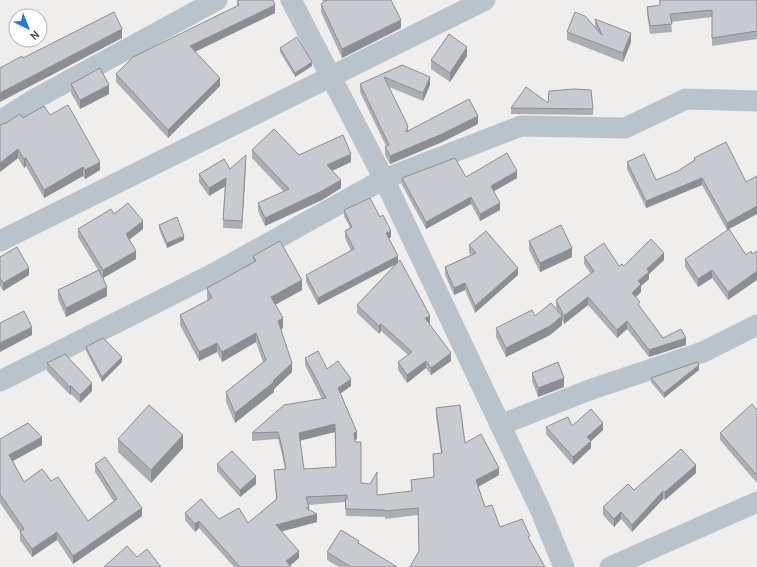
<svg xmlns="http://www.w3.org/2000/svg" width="757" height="567" font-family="Cabin,sans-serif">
  <rect width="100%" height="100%" fill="#f0eded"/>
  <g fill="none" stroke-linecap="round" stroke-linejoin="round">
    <g stroke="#b9c3cb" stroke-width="21">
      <path d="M291,0l93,179 156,330 24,58"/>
      <path d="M0,121l35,-22 182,-99"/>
      <path d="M0,241l485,-241"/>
      <path d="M0,381l213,-107 171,-95 137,-53 104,2 61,-29 71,2"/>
      <path d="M500,425l92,-36 111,-37 54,-27"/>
      <path d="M610,567l147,-65"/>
    </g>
  </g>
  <g fill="#abafb3" fill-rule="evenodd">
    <path d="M322,0h69l10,28 -59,30 -21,-46v-8l3,-2z"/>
    <path d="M659,0h98v39l-45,7v-29l-41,5 1,10 -22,2 -3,-20v-7l13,-1z"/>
    <path d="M237,1l38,12 -80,39 25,34 -52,52 -52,-56v-8l121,-68z"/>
    <path d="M595,19l36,23 -8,20 -56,-22v-8l28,-5z"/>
    <path d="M280,48l32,18 -17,11 -15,-25z"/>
    <path d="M467,56l-17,26 -19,-13v-9z"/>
    <path d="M402,65l28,20 -7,16 -34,-14 19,43 70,-6 -36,18 -52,22 -5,-9v-8l1,-1 -26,-54v-8z"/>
    <path d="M71,84l38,10 -29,15 -9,-16z"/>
    <path d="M548,103l45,6v6l-82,-1v-6z"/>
    <path d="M50,115l50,55 -15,9 -2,-3 -39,22 -18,-32 -2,2 -6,-10 -18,14 23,-54z"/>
    <path d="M252,150l47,5 52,7 -19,9 9,17 -19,12 -57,26 -7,-15v-8l26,-11 -32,-34z"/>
    <path d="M694,158l52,24 11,-6v38l-30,16 -25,-45 -56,23 -19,-39v-7l29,18 22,-9 16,-11z"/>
    <path d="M246,163l-4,66 -19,-1 2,-42 -16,10 -10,-14v-8l31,-5z"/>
    <path d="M466,177l51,1 -23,13 6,19 -20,11 -9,-17 -45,25 -24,-44v-7z"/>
    <path d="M344,210l47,27 -3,2 10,23 32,61 -1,1 22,37 -20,14 -5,-7 -19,15 -9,-13v-8l10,-7 -27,-24 -2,3 -22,-21v-8l39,-41 -78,41 -12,-23v-7l45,-24 -6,-13v-7l5,-3 -6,-12z"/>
    <path d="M114,214l29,15 -14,11 7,19 -33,19 4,18 -41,21 -8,-18v-9l40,-20 -20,-33v-8z"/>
    <path d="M159,225l25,15 -17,8 -8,-19z"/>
    <path d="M729,229l-1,71 -16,-22 -14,9 -13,-20v-8z"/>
    <path d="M529,241l43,16 -32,15 -11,-22z"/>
    <path d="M469,245l49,30 -43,38 -10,-23 -11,5 -9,-20v-8l26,-12 -2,-2z"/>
    <path d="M253,256l49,34 -27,15 8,23 -2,1 11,43 -18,17v3l-39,31 -9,-21v-10l37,-30 -7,-20 -34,20 -5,-10 -18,9 -19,-36v-10l28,-14 -1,-3v-10l46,-26z"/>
    <path d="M0,257l29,18 -26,16 -3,-5z"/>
    <path d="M584,257l35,9 45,-6 -15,14v5l-8,7v6l-5,5 4,11 23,30 23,7 -37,12 -22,-28 -10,9 -29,-33 -24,19 -2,-4v5l-12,10 -44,22 -10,-20v-9l39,-12 23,-5 -2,-3v-8l35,-26 -7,-10z"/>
    <path d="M86,347l36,15 -20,20 -16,-31z"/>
    <path d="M305,358l22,11 24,17 -11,8 17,45 -2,1 6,43 16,12 34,-3v-12l22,-3 8,-24 -5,-37v-8l29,35 34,32 -21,12 7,20 15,20 30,9 -111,15 -1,-36 -33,4v-2l-39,-1 -1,-14 -37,3 1,4 8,13 -35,9 17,27 -9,8 1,1h-57l-35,-39 -4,4 -10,-12v-7l34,6 29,4 28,-24 -2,-29 11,-1 -3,-15 -4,-15 -26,2v-8l70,-34 -17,-34zM335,432l1,35 -32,2 -4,-29z"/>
    <path d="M47,363l45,28 -12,12 -9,-9 -1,1 -23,-24z"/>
    <path d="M699,370l-35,28 -13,-16v-4z"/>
    <path d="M532,373l32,14 -26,10 -6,-16z"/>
    <path d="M757,410v71l-1,1 -36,-42v-7z"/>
    <path d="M572,426l31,4 -12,11v7l-18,17 -27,-31v-7z"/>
    <path d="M0,439l42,6 -29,16 11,21 27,-1 37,40 26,-19 -19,-30v-8l47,52 -69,48 -16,-24 -25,17 -12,-17v-8l-20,-29z"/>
    <path d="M118,439l65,9 -32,35 -33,-31z"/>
    <path d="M217,464l39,20 -16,13 -23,-26z"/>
    <path d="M696,473l-31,27 -2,-1 -31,33 -11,-13 -7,8 -11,-12v-8l31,-17z"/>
    <path d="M359,543l38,24h-58l-12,-7v-8z"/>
  </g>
  <g fill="#8b8e92">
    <path d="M275,5v8l-85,41v-8z"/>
    <path d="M401,20v8l-59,30v-9z"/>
    <path d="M122,29v9l-122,64v-9z"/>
    <path d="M631,33v9l-8,20v-9z"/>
    <path d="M467,47v9l-17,26v-9z"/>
    <path d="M312,62v4l-17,11v-4z"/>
    <path d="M430,77v8l-7,16v-8z"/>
    <path d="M220,78v8l-52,52v-8z"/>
    <path d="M109,85v9l-29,15v-9z"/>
    <path d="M478,116v8l-36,18 -52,22v-8z"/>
    <path d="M18,149v9l-18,14v-9z"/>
    <path d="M351,154v8l-24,11v-8z"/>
    <path d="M246,155v8l-4,66v-8z"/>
    <path d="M26,158v8l-2,2v-9z"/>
    <path d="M100,162v8l-15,9v-9z"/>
    <path d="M83,167v9l-39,22v-8z"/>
    <path d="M517,171v7l-26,15v-7z"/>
    <path d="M226,178v8l-17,10v-8z"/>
    <path d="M702,178v7l-56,23v-7z"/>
    <path d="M341,180v8l-19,12 -57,26v-8z"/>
    <path d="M471,197v7l-45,25v-7z"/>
    <path d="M500,203v7l-20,11v-7z"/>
    <path d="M757,206v8l-30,16v-7z"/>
    <path d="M143,221v8l-17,13v-8z"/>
    <path d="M391,231v6l-5,3v-7z"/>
    <path d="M184,236v4l-17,8v-5z"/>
    <path d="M572,248v9l-32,15v-9z"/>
    <path d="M136,251v8l-33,19v-8z"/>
    <path d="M664,253v7l-15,14v5l-8,7v6l-9,8v-7l6,-12 9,-12z"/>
    <path d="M398,256v7l-80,42v-7z"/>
    <path d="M29,268v7l-26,16v-8z"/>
    <path d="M518,268v7l-43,38v-7z"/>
    <path d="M712,270v8l-14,9v-8z"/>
    <path d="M757,271v9l-29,20v-8z"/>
    <path d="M302,280v10l-31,17v-10z"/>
    <path d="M465,283v7l-11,5v-7z"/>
    <path d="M107,287v9l-41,21v-9z"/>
    <path d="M588,297v8l-24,19v-8z"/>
    <path d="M430,316v7l-5,3v-8z"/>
    <path d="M562,316v9l-12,10 -44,22v-9z"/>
    <path d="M283,318v10l-5,3v-10z"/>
    <path d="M627,321v8l-10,9v-8z"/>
    <path d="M381,324v7l-2,3v-8z"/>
    <path d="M32,327v8l-32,17v-9z"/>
    <path d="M256,333v9l-34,20v-10z"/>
    <path d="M686,338v7l-37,12v-7z"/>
    <path d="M217,343v9l-18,9v-9z"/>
    <path d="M451,353v8l-20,14v-7z"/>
    <path d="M122,357v5l-20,20v-5z"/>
    <path d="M426,361v7l-19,15v-8z"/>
    <path d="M292,363v9l-18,17v3l-39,31v-10l38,-32z"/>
    <path d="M699,365v5l-35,28v-5z"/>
    <path d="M564,378v9l-26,10v-9z"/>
    <path d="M351,379v7l-13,9v-7z"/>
    <path d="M92,383v8l-12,12v-8z"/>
    <path d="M71,386v8l-1,1v-8z"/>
    <path d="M603,423v7l-12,11v7l-18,17v-8l14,-20z"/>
    <path d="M335,424v8l-36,9v-8z"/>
    <path d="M357,432v7l-3,1v-7z"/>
    <path d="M183,435v13l-32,35v-13z"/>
    <path d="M42,437v8l-33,18v-8z"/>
    <path d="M696,465v8l-31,27v-8z"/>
    <path d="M499,468v7l-23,13v-8z"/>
    <path d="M256,476v8l-16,13v-7z"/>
    <path d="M663,491v8l-31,33v-7z"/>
    <path d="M142,508v8l-69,48v-8z"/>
    <path d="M621,512v7l-7,8v-8z"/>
    <path d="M317,514v8l-41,11v-8z"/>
    <path d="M199,521v7l-4,4v-8z"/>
    <path d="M57,532v8l-25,17v-8z"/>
    <path d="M299,551v7l-11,9 -2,-6z"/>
  </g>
  <g fill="#c7cbd0" stroke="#8b8e92" fill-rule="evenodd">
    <path d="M240,0h33l2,5 -85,41 30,32 -52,52 -52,-56 17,-17 106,-52 -2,-4z"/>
    <path d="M327,0h64l10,20 -59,29 -21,-45z"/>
    <path d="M660,0h97v31l-45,7v-28l-42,4 2,10 -22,2 -3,-19 13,-2z"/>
    <path d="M114,12l8,17 -122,64v-25l22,-12 1,2z"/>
    <path d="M575,12l10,4 17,19 -7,-16 36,14 -8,20 -56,-21z"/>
    <path d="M449,34l18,13 -17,26 -19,-13z"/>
    <path d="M297,37l15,25 -17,11 -15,-25z"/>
    <path d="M402,65l28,12 -7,16 -39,-16 24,49 -2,6 63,-33 9,17 -36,18 -52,22 -5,-9 4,-2 -29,-61z"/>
    <path d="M100,68l9,17 -29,15 -9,-16z"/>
    <path d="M526,87l22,16 1,-12 25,-2 17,1 2,19 -82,-1z"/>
    <path d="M68,105l32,57 -15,8 -2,-3 -39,23 -18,-32 -2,1 -6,-10 -18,14v-38l6,-2 14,-9 3,4 21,-12 6,9z"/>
    <path d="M274,129l25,26 44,-20 8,19 -24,11 14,15 -19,11 -57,27 -7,-15 31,-14 -37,-39z"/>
    <path d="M726,142l20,40 11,-6v30l-30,17 -25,-45 -56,23 -19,-39 17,-8 12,26 22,-9 17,-11 -1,-2z"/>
    <path d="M507,153l10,18 -26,15 9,17 -20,11 -9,-17 -45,25 -24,-44 53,-20 11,19z"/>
    <path d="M246,155l-4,66 -19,-1 3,-42 -17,10 -10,-14 25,-15 6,10z"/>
    <path d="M370,198l10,19 3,-2 8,16 -5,2 12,23 -80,42 -12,-23 48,-26 -9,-18 7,-4 -8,-17z"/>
    <path d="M128,203l15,18 -17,13 10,17 -33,19 -25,-41 33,-20 3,5z"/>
    <path d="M177,217l7,19 -17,7 -8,-18z"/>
    <path d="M561,225l11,23 -32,15 -11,-22z"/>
    <path d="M729,229l17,26 5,-4 1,3 5,-3v20l-29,21 -16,-22 -14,9 -13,-20z"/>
    <path d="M486,231l32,37 -43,38 -10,-23 -11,5 -9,-21 31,-14 -7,-8z"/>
    <path d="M651,239l13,14 -17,16 2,3 -11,9 3,3 -9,9 8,9 -2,2 25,34 18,-9 5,9 -37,12 -22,-29 -10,9 -29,-33 -24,19 -8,-16 38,-29 -10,-14 20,-14 15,23 3,-2 2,2z"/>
    <path d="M280,241l22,39 -31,17 12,21 -5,3 14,42 -19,18 1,1 -39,31 -9,-21 40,-32 -10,-27 -34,19 -5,-9 -18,9 -19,-37 32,-17 -5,-10 49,-27 -3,-5z"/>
    <path d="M17,247l12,21 -26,15 -3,-5v-21z"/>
    <path d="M400,260l30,56 -5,2 26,35 -20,15 -5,-7 -19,14 -9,-13 14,-10 -31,-28 -2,2 -22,-21z"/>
    <path d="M99,270l8,17 -41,21 -8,-18z"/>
    <path d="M551,303l11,13 -12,10 -44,22 -10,-20 36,-18 3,6z"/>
    <path d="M24,311l8,16 -32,16v-20z"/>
    <path d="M103,338l19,19 -20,20 -16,-30z"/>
    <path d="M318,351l9,18 11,-8 13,18 -13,9 19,44 -3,1 1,9h6v41l9,1 7,-12v23l35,-4 -1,-11 23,-3 -1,-23 9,-1 -6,-45 24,-3 5,38 16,-9 18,34 -23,12 9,27 7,-2 8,22 22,-8 8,17 -2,1 17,30h-135l9,-16 -1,-43 -33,3v-1l-39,-1 -1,-10h2v-4l-41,2 3,11h-3l11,6 -41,11 23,26 -13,10 5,6h-51l-41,-46 -4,3 -10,-11 16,-14 18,20 20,-11 9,15 29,-24 -3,-29 12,-1 -4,-22 -4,-15 -26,1 32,-28 42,-7 -21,-40zM335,424l1,43 -32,2 -5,-36z"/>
    <path d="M65,354l27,29 -12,12 -9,-9 -1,1 -23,-24z"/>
    <path d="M558,362l6,16 -26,10 -6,-15z"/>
    <path d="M697,362l2,3 -35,28 -13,-15z"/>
    <path d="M752,404l5,6v64h-1l-36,-41z"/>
    <path d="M149,405l34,30 -32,35 -33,-31z"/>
    <path d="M591,409l12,14 -16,14 4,4 -18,16 -27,-30 22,-10 4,9z"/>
    <path d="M28,423l14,14 -33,18 15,27 18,-13 9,12 7,-4 30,44 29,-22 -22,-35 10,-7 37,51 -69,48 -16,-24 -25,17 -12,-17 4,-3 -24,-35v-55z"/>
    <path d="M681,449l15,16 -31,27 -2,-1 -31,34 -11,-13 -7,7 -11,-12 25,-23 6,6z"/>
    <path d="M232,451l24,25 -16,14 -23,-26z"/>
    <path d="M341,530l18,11 -1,2 39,24h-46l-24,-15z"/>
    <path d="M127,546l10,11 10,-8 14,18h-57z"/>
  </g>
  <g transform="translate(28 28) rotate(137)"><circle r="19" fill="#ffffff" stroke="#b5babd"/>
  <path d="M0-3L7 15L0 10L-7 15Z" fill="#1a7bdd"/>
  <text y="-6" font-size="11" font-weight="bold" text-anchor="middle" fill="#46525b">N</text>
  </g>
</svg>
